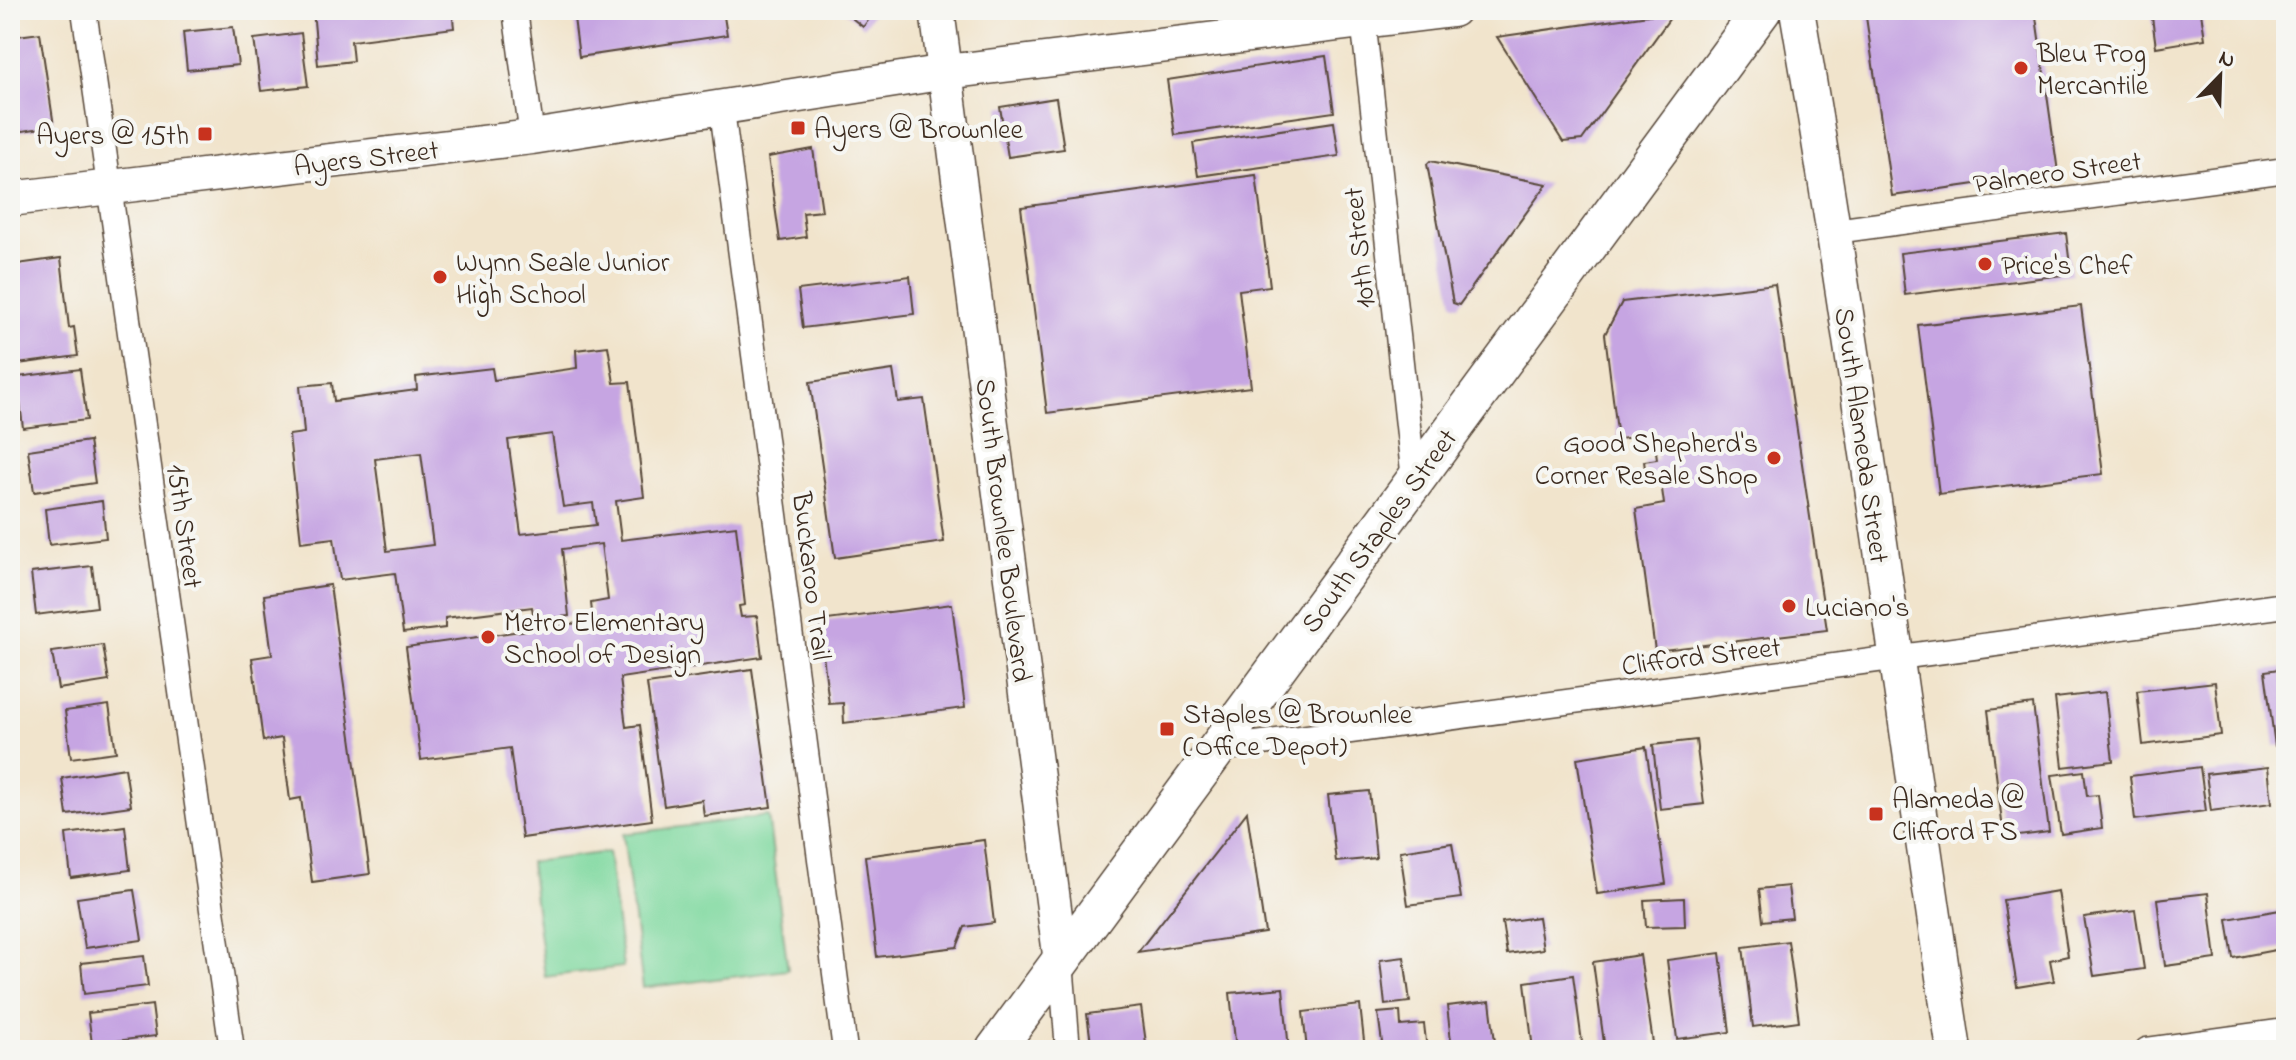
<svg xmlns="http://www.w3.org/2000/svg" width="2296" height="1060" font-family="'Indie Flower',sans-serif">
  <rect width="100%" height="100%" fill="#f6f6f2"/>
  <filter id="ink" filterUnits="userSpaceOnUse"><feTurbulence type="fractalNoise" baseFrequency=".0125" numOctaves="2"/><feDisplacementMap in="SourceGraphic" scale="16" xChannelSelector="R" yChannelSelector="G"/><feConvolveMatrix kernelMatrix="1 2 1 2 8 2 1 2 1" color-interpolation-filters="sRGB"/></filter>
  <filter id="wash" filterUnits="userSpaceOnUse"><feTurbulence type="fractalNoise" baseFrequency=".006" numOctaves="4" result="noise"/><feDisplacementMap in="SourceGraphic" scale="32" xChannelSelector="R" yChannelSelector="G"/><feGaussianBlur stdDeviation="1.8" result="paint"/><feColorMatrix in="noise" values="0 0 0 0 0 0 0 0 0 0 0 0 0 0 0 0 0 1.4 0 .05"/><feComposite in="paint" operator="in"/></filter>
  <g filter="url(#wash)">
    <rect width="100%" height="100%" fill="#f1e4cc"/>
    <g fill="#7dd89e" stroke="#5c815e" stroke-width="2">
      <path d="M768,816l20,154 -145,18 -20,-154z"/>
      <path d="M608,852l15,115 -78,10 -15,-115z"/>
    </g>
    <g id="blocks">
      <g fill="#c6a5e2" fill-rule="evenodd">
        <path d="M313,10h139l2,18 -103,13 2,20 -35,4z"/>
        <path d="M573,10h150l4,25 -148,22z"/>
        <path d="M842,10h34l-13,17z"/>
        <path d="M1865,10h170l23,162 -166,24z"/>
        <path d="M2151,10h27v5l23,-3 4,27 -49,8z"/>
        <path d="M1669,12l3,3 -90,125 -19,2 -66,-105z"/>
        <path d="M233,27l5,38 -51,5 -4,-38z"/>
        <path d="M40,33l14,93 -44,7v-96z"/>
        <path d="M301,33l7,53 -47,5 -7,-52z"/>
        <path d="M1326,56l8,56 -159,23 -8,-55z"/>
        <path d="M1056,98l8,51 -56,8 -8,-50z"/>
        <path d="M1334,122l5,34 -141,20 -5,-33z"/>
        <path d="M813,149l9,62 -19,2 3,24 -26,4 -12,-84z"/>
        <path d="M1430,161l117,23 -88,121 -6,-2 -26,-139z"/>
        <path d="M1256,175l14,111 -31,4 12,97 -204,26 -26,-206z"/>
        <path d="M2066,233l5,41 -166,21 -5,-42z"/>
        <path d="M61,258l8,70 5,-1 4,29 -68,9v-100z"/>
        <path d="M910,276l4,38 -111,14 -5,-38z"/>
        <path d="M1775,284l52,346 -172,21 -19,-142 28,-5 -3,-22 -14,2 -3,-23 13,-2 -3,-24 -36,4 -13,-105 17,-32z"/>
        <path d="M2081,306l22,168 -164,20 -21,-169z"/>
        <path d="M608,346l6,37 16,-1 14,115 -28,4 5,39 115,-14 9,79 -6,1 2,11 16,-1 5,41 -142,21 6,49 14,-2 12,95 -130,18 -12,-90 -89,12 -15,-113 187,-26 -2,-18 17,-3 -7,-56 -39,5 7,67 -35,4 -2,-13 -87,11v10l-42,5 -8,-60 -55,7 -6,-42 -33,4 -12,-107 15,-2 -4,-47 32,-3 2,18 83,-11 -1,-13 76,-9 2,12 83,-12 -1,-18zM552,434l11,73 30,-4 3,22 -75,9 -13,-94zM421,453l12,92 -46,6 -12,-92z"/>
        <path d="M80,369l7,51 -64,8 -6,-51z"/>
        <path d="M893,370l5,32 26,-3 20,143 -109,16 -25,-176z"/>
        <path d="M89,441l6,42 -61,9 -6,-42z"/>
        <path d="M102,501l4,37 -57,7 -4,-36z"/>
        <path d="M92,566l5,41 -61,8 -5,-42z"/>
        <path d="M330,585l40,289 -58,8 -11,-84 -11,2 -8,-62 -19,3 -11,-83 20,-3 -8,-60z"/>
        <path d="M952,604l13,104 -121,15 -1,-20 -14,1 -10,-83z"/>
        <path d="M103,645l6,36 -51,8 -6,-37z"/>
        <path d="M2286,668v77l-11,1 -10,-75z"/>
        <path d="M752,669l19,138 -67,9 -2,-16 -38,6 -17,-122z"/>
        <path d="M2215,682l6,53 -78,10 -6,-54z"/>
        <path d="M2105,692l8,69 -50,6 -8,-69z"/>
        <path d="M2033,704l16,128 -45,6 -16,-128z"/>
        <path d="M109,705l7,47 -45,6 -6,-47z"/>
        <path d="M1696,740l8,64 -44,5 -7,-64z"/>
        <path d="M1646,747l20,137 -69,10 -20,-136z"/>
        <path d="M2200,767l6,44 -71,9 -5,-44z"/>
        <path d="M2268,767l4,36 -61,8 -5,-37z"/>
        <path d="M125,768l6,38 -64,9 -5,-37z"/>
        <path d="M2084,771l3,25 11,-1 4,33 -41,6 -9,-59z"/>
        <path d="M1369,791l7,67 -40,4 -8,-67z"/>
        <path d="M1247,812l18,121 -127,19z"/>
        <path d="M125,826l5,44 -59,8 -5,-44z"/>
        <path d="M984,840l10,83 -29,4 -8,20 -80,10 -12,-101z"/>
        <path d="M1452,843l9,55 -53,7 -8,-54z"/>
        <path d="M1788,886l4,32 -29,3 -4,-32z"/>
        <path d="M134,890l8,50 -57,8 -8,-50z"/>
        <path d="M2058,891l10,65 -18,4 4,21 -37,6 -14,-87z"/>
        <path d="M2208,893l8,66 -51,7 -8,-67z"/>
        <path d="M1684,898l1,28 -39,1 -2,-27z"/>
        <path d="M2286,909v39l-53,10 -6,-39z"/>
        <path d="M2135,910l9,59 -50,7 -10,-59z"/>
        <path d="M1538,917l5,32 -36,5 -5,-32z"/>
        <path d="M1788,941l11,80 -46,6 -10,-80z"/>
        <path d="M1720,953l10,79 -53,7 -10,-79z"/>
        <path d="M1640,955l13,88 -48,7 -12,-88z"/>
        <path d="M144,956l4,30 -64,8 -3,-31z"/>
        <path d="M1404,957l6,45 -25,3 -5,-45z"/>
        <path d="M1573,975l10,75h-50l-8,-68z"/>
        <path d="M1283,988l6,62h-53l-6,-57z"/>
        <path d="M1490,1001l6,49h-44l-5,-44z"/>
        <path d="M152,1005l4,31 -64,8 -4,-31z"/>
        <path d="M1360,1005l5,45h-58l-4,-38z"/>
        <path d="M1141,1007l6,43h-55l-5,-36z"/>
        <path d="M1400,1011l1,15 23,-2 3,26h-44l-5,-37z"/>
      </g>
    </g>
  </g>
  <g filter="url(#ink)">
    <use href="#blocks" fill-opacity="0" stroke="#564638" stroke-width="2"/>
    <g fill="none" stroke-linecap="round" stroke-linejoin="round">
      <defs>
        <g id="street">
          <path d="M84,10l148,1040"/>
          <path d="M515,10l17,127"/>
          <path d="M1362,10l52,470"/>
          <path d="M722,110l123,940"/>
          <path d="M1835,231l451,-61"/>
          <path d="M1218,749l1068,-144"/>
          <path d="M1061,962l7,88"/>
          <path d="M2147,1050l139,-19"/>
        </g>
        <g id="secondary">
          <path d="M937,10l124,952"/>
          <path d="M1797,10c60,346 104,693 157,1040"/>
          <path d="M10,199l522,-62 414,-65 507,-62"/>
        </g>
        <path id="primary" d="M995,1050l767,-1040"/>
      </defs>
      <use href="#street" stroke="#564638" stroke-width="27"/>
      <use href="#secondary" stroke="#564638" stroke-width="37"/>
      <use href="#primary" stroke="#564638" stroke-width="41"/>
      <use href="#street" stroke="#fff" stroke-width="24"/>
      <use href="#secondary" stroke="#fff" stroke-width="34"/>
      <use href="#primary" stroke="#fff" stroke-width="38"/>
    </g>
  </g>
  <g fill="#c8321e" stroke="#f6f6f2" stroke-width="3">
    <circle cx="2021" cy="68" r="8"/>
    <rect x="790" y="120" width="16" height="16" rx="4"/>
    <rect x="197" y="126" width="16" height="16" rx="4"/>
    <circle cx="1985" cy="264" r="8"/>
    <circle cx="440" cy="277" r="8"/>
    <circle cx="1774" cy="458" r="8"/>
    <circle cx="1789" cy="606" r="8"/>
    <circle cx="488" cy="637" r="8"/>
    <rect x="1159" y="721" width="16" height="16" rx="4"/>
    <rect x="1868" y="806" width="16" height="16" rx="4"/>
  </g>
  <g text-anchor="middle" stroke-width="8" stroke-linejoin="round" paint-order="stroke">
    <g font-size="28" fill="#3b2a1e" stroke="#f6f6f2" text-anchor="start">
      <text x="2037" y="62">Bleu Frog<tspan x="2037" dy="32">Mercantile</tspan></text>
      <text x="814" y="138">Ayers @ Brownlee</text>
      <text x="189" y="144" text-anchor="end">Ayers @ 15th</text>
      <text x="456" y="271">Wynn Seale Junior<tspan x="456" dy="32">High School</tspan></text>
      <text x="2001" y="274">Price's Chef</text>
      <text x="1758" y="452" text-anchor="end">Good Shepherd's<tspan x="1758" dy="32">Corner Resale Shop</tspan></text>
      <text x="1805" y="616">Luciano's</text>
      <text x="504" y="631">Metro Elementary<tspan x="504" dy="32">School of Design</tspan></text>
      <text x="1183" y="723">Staples @ Brownlee<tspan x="1183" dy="32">(Office Depot)</tspan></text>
      <text x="1892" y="808">Alameda @<tspan x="1892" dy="32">Clifford FS</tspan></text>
    </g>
    <g font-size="28" fill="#3b2a1e" stroke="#f6f6f2">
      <text transform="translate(366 157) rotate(-7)" y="10">Ayers Street</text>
      <text transform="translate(2057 171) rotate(-8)" y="10">Palmero Street</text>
      <text transform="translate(1358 248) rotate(-96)" y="10">10th Street</text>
      <text transform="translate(1863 435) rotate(82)" y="10">South Alameda Street</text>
      <text transform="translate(186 526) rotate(82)" y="10">15th Street</text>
      <text transform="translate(1005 530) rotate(83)" y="10">South Brownlee Boulevard</text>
      <text transform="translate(1378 530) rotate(-54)" y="10">South Staples Street</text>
      <text transform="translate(813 576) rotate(83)" y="10">Buckaroo Trail</text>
      <text transform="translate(1701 655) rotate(-7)" y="10">Clifford Street</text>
    </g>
  </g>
  <rect width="2296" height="1060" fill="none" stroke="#f6f6f2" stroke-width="40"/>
  <g transform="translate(2220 76) rotate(23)" stroke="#f6f6f2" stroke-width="6" paint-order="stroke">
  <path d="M0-6L14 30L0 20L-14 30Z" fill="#3b2a1e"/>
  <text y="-12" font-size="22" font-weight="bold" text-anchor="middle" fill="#3b2a1e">N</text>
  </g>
</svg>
